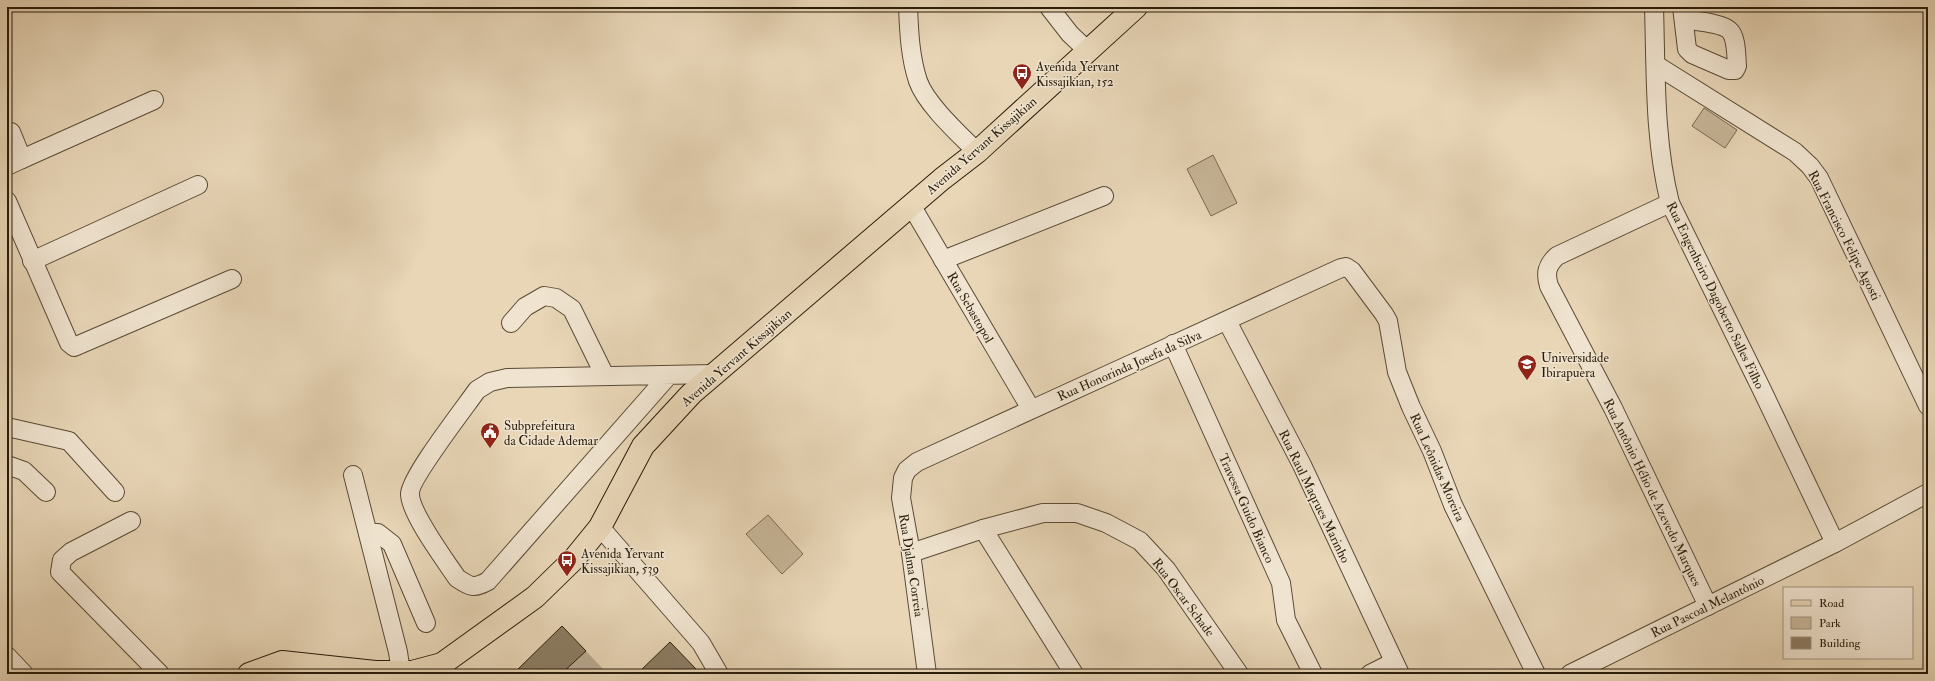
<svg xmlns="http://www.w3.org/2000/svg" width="1935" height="681" font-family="'IM FELL Double Pica',serif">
  <rect width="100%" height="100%" fill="#e8d6b7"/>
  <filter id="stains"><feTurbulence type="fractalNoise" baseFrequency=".005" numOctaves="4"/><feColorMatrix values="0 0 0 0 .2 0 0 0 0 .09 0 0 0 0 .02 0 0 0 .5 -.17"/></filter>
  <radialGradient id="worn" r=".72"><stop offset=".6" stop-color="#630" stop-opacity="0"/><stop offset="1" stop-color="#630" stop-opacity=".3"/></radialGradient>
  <g fill="#c8b79a" stroke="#786a52">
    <path d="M1704,108l33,22 -12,18 -33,-22z"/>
    <path d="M1213,155l24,48 -26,13 -24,-47z"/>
    <path d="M768,515l35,39 -21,20 -36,-40z"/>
  </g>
  <g fill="#0003">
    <path d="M582,647l24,25 -2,2h-90z"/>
    <path d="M690,663l10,11h-62z"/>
  </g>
  <g fill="#8c7d64" stroke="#291d0a">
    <path d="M562,626l24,25 -25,23h-48z"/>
    <path d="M670,642l26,27 -6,5h-53z"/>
  </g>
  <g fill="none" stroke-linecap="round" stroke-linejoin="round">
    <defs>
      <g id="minor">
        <path d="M908,7c1,24 2,50 10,74 8,23 41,53 59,71"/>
        <path d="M1049,7l21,27 18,17"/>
        <path d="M1654,7c2,65 0,133 16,196l92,187 73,153"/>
        <path d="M1682,7l5,42 5,5 37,16h6l2,-4c-1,-10 0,-29 -8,-36 -7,-7 -35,-9 -45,-11"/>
        <path d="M1656,65l139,87 15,14 9,12 109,228"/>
        <path d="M7,134l4,-2 11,27 -15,7"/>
        <path d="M22,159l132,-59"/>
        <path d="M7,201l62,142 5,4 158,-68"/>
        <path d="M1670,203l-113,53c-10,9 -12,17 -8,30l64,122 95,198"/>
        <path d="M911,205l120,204"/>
        <path d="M943,260l161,-64"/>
        <path d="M32,261l166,-76"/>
        <path d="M1227,321l75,144 98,209"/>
        <path d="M511,323l14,-16 19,-11 12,2 16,11 33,67"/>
        <path d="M1173,344l108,239 5,37 27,54"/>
        <path d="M669,375l-181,206c-14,8 -18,6 -31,-3 -12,-18 -47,-65 -47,-84 -1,-15 56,-88 67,-104l13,-8 17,-4 207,-4"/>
        <path d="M7,427l62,14 46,51"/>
        <path d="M7,465l17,6 22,21"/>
        <path d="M353,475l45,177 3,20"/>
        <path d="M131,521l-60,31 -9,8 -2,12 100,102"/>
        <path d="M600,527l101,116 18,31"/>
        <path d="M983,529l91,145"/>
        <path d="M368,533h10l14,11 34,79"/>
        <path d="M911,553l72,-24 60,-16h34l29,10 34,18 26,28 73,105"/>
        <path d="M7,656l17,18"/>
        <path d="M927,674l-16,-121 -10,-55 2,-20 4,-8 10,-8c141,-65 283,-129 424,-194l5,-1 6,4 32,43 4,7 9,51 14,35 21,44 21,54 83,169"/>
        <path d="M1370,674l24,-12"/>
        <path d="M1570,674l265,-131 93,-50"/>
      </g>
      <path id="major" d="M249,674l33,-12 93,10h37l30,-8 93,-67 39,-38 26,-32 43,-81 48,-52 251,-215 35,-27 159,-145"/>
    </defs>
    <use href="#minor" stroke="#594b35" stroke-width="20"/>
    <use href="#major" stroke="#291d0a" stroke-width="24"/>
    <use href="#minor" stroke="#f0e4d0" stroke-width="18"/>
    <use href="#major" stroke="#e8d6b7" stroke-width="22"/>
  </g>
  <defs>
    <symbol id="bus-pin" viewBox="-11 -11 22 30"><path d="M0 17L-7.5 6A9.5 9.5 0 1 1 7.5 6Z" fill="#8f2418" stroke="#f0e4d0"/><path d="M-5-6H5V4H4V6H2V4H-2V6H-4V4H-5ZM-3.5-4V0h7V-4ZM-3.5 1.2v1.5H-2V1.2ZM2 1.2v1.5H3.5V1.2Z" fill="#fff"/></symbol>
    <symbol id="university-pin" viewBox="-11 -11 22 30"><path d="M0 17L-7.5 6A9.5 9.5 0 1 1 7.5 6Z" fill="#8f2418" stroke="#f0e4d0"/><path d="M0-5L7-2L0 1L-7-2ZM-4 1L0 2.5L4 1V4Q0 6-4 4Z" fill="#fff"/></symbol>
    <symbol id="civic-pin" viewBox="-11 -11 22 30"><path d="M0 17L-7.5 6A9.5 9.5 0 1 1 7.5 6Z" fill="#8f2418" stroke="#f0e4d0"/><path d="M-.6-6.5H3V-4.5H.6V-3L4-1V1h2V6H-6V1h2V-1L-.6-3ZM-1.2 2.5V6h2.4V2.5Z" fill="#fff"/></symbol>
  </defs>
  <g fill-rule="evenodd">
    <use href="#bus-pin" x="1011" y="62" width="22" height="30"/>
    <use href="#university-pin" x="1516" y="353" width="22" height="30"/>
    <use href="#civic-pin" x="479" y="421" width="22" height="30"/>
    <use href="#bus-pin" x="556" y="549" width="22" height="30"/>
  </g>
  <g text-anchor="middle" stroke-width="3" stroke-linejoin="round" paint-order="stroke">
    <g font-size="13" fill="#291d0a" stroke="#f0e4d0" text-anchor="start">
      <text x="1036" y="71">Avenida Yervant<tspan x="1036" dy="15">Kissajikian, 152</tspan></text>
      <text x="1541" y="362">Universidade<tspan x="1541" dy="15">Ibirapuera</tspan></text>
      <text x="504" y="430">Subprefeitura<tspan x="504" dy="15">da Cidade Ademar</tspan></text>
      <text x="581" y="558">Avenida Yervant<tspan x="581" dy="15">Kissajikian, 539</tspan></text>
    </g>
    <g font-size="13" fill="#291d0a" stroke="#f0e4d0">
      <text transform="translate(981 145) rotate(-41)" y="5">Avenida Yervant Kissajikian</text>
      <text transform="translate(1845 235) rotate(63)" y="5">Rua Francisco Felipe Agosti</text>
      <text transform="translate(1716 295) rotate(64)" y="5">Rua Engenheiro Dagoberto Salles Filho</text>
      <text transform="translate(971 307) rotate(60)" y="5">Rua Sebastopol</text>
      <text transform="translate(736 357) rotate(-41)" y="5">Avenida Yervant Kissajikian</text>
      <text transform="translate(1129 365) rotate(-24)" y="5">Rua Honorinda Josefa da Silva</text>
      <text transform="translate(1438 467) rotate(66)" y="5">Rua Leônidas Moreira</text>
      <text transform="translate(1653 492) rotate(64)" y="5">Rua Antônio Hélio de Azevedo Marques</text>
      <text transform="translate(1315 496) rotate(64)" y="5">Rua Raul Maqrues Marinho</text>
      <text transform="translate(1247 508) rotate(66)" y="5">Travessa Guido Bianco</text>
      <text transform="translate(912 565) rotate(81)" y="5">Rua Djalma Correia</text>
      <text transform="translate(1184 597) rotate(53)" y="5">Rua Oscar Schade</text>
      <text transform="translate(1707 606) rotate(-26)" y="5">Rua Pascoal Melantônio</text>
    </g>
  </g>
  <rect width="1935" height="681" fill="none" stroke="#e8d6b7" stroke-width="24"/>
  <rect x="8" y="8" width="1919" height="665" fill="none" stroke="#291d0a" stroke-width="2"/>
  <rect x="12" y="12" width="1911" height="657" fill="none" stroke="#291d0a"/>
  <rect x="1783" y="587" width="130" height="72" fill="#f0e4d0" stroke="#a09481"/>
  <rect x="1791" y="600" width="20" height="6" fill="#e8d6b7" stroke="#a09481"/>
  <text x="1819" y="607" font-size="12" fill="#291d0a">Road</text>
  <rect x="1791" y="617" width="20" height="12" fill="#c8b79a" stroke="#a09481"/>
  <text x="1819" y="627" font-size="12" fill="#291d0a">Park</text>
  <rect x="1791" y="637" width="20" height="12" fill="#8c7d64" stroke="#a09481"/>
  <text x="1819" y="647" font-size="12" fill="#291d0a">Building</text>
  <rect width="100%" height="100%" filter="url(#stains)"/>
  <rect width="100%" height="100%" fill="url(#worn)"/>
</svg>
